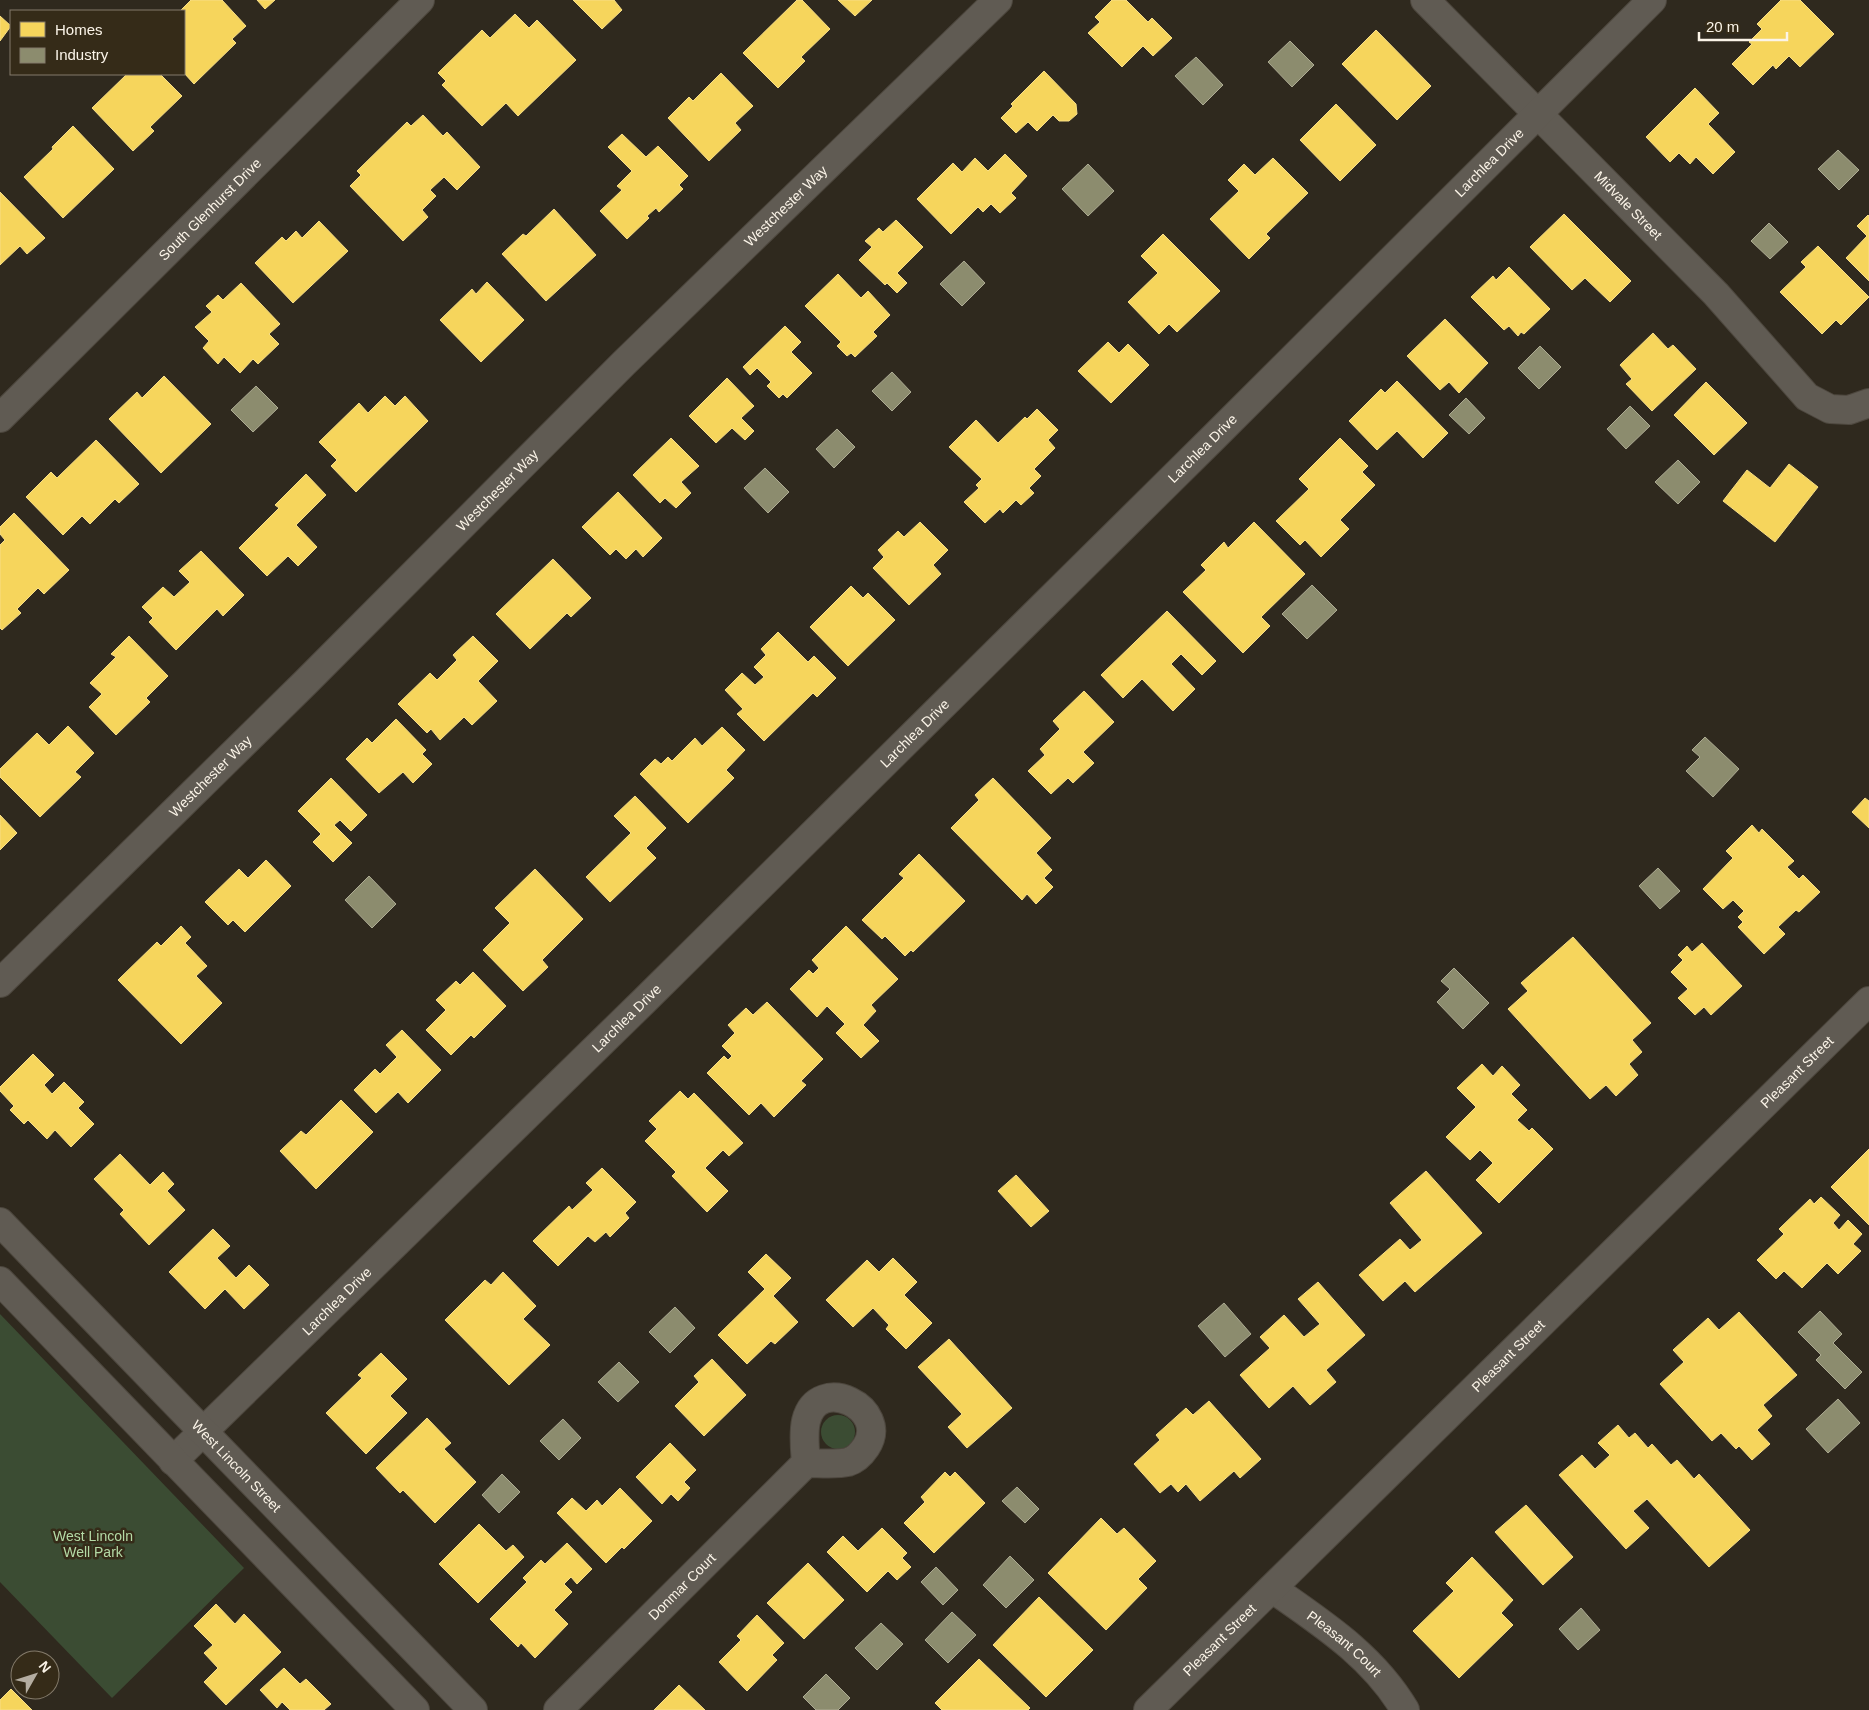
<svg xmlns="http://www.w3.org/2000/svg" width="1869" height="1710" font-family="Arial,sans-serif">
  <rect width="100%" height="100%" fill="#2f291e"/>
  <g fill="#3b4c33">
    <path d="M0,1314l244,254 -132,130 -112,-116z"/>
    <circle cx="838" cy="1432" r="17"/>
  </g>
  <g fill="#f6d55c" stroke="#f8de86">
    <path d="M191,0h31l24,26 -14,13 4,4 -42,41 -10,-11v-62h-4z"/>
    <path d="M257,0h18l-10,9z"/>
    <path d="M573,0h41l8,10 -20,19z"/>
    <path d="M797,0h5l28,29 -29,28 4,4 -27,27 -35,-35z"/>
    <path d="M838,0h34l-17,16z"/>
    <path d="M1112,0h14l22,22 4,-4 20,20 -19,18 -10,-10 -21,21 -34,-34 12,-11 -5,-5z"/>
    <path d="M1781,0h19l34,34 -34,33 -11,-11 -13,13 -3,-4 -20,20 -21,-21 20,-20 -3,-2 13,-13 -5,-5z"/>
    <path d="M515,14l14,14 8,-8 39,40 -58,56 -12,-13 -24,23 -40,-41 4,-4 -8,-8 44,-43 8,8z"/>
    <path d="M0,16l11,10 -11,15z"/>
    <path d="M1376,30l55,56 -34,34 -55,-56z"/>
    <path d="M1044,71l32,33 1,10 -8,7h-10l-6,-6 -16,16 -9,-9 -12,11 -15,-15 12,-12 -2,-2z"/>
    <path d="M721,73l32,33 -18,17 6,7 -32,31 -41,-43 21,-21 4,4z"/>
    <path d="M127,74h33l22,22 -32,31 4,4 -21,20 -41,-43z"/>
    <path d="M1695,88l24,25 -11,11 27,28 -22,22 -17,-17 -6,7 -11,-11 -9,9 -24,-25z"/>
    <path d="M1336,104l40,41 -36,36 -40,-41z"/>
    <path d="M423,115l20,21 4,-4 33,35 -23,23 -13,-13 -14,13 6,6 -14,14 6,7 -25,24 -53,-55 11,-11 -4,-4 50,-49 4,4z"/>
    <path d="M73,126l41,43 -51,49 -39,-41 29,-28 -1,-2z"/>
    <path d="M622,134l24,23 12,-11 30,30 -9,9 4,4 -24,23 -3,-4 -9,8 2,2 -22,21 -27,-28 22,-21 -5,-4 15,-15 -24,-24z"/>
    <path d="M1005,154l22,22 -16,17 5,5 -16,15 -9,-9 -8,8 -5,-5 -27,27 -34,-35 36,-36 9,9 13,-14 13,13z"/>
    <path d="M1273,158l35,35 -42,41 4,4 -21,21 -39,-40 29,-28 -11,-11 16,-16 11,11z"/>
    <path d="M0,192l45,46 -18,16 -7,-8 -20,19z"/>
    <path d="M554,209l42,46 -50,46 -44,-47 21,-20 3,2z"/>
    <path d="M1564,214l67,67 -21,21 -25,-24 -13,12 -42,-43z"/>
    <path d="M1868,215l1,1v65l-23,-23 21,-22 -10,-10z"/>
    <path d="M896,220l27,27 -26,26 10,10 -10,10 -10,-10 -2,2 -26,-25 13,-13 -7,-6 14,-13 4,4z"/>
    <path d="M319,221l29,30 -55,52 -38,-40 27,-26 4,4 10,-10 6,7z"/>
    <path d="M1163,234l57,57 -43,41 -8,-8 -10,10 -31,-32 30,-29 -17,-17z"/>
    <path d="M1818,246l51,51 -28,28 -5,-5 -14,14 -42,-42 26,-25 -5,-5z"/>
    <path d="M1509,267l41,42 -26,25 -3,-2 -3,4 -9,-10 -5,4 -33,-33 22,-21 3,4z"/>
    <path d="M838,274l23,24 7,-7 22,24 -17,17 4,4 -22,21 -4,-4 -4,3 -10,-10 4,-4 -36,-36z"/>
    <path d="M487,282l37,38 -43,42 -41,-42 32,-31 4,5z"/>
    <path d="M241,283l39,41 -11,10 10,10 -21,20 -5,-5 -13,14 -16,-16 -6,7 -15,-16 6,-7 -14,-14 17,-15 -6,-6 12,-11 5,5z"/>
    <path d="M1445,319l43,44 -29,30 -10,-11 -9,8 -33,-34z"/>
    <path d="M785,326l16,16 -10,10 21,21 -25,25 -4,-4 -4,4 -12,-12 4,-4 -14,-14 -7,7 -7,-8z"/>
    <path d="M1653,333l15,16 5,-4 23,24 -44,42 -26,-27 6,-5 -12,-14z"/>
    <path d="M1108,342l11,11 9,-9 21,21 -38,38 -33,-32z"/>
    <path d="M164,376l47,48 -50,49 -52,-54 28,-27 5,6z"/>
    <path d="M727,378l27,28 -13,12 13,13 -9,9 -13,-12 -16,15 -27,-27z"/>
    <path d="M1397,381l51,52 -25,25 -26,-27 -20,19 -28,-29 32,-32 4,4z"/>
    <path d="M1706,382l41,41 -33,32 -40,-40z"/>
    <path d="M385,396l10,10 10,-10 23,25 -72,71 -25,-26 6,-6 -18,-18 40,-39 9,10z"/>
    <path d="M1037,409l21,21 -10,10 7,8 -21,21 7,7 -12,12 5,5 -13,12 -5,-5 -13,13 -3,-4 -15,14 -21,-21 15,-14 -3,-3 6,-6 -33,-32 27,-27 22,23 27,-26 2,2z"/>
    <path d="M671,438l28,28 -18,16 10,11 -15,15 -11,-10 -5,5 -27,-28z"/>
    <path d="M1340,438l28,28 -6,6 13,13 -35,35 9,9 -28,28 -16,-17 -5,5 -24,-24 33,-32 -10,-10z"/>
    <path d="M96,440l43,44 -20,19 -4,-4 -25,25 -8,-8 -19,19 -37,-38 25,-25 6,6z"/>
    <path d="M1789,464l29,23 -43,55 -52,-41 24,-31 23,18z"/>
    <path d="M306,474l20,21 -30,30 21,22 -19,19 -10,-10 -21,20 -28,-28 40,-40 -4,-3z"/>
    <path d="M618,492l44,46 -19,19 -7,-8 -10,10 -10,-10 -6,6 -28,-28z"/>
    <path d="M14,513l55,57 -25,24 -6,-6 -21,21 4,4 -19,17 -2,-2v-83l5,-5 -5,-6v-7z"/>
    <path d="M920,522l28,28 -15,15 8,9 -32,31 -36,-37 11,-11 -6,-7 20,-19 6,6z"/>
    <path d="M1254,522l51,52 -44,43 9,9 -27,27 -60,-61 23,-22 -5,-5 23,-23 4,6z"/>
    <path d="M201,551l43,44 -21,21 -6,-7 -41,41 -27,-28 4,-4 -11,-11 21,-20 11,10 16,-15 -11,-11z"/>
    <path d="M553,559l38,39 -20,19 -4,-4 -37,36 -34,-35z"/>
    <path d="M851,586l12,12 5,-5 27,27 -47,46 -38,-39z"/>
    <path d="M1167,611l49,50 -14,14 -21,-21 -10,10 24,25 -22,22 -31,-32 -19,19 -22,-23z"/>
    <path d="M778,632l30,30 6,-6 22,22 -19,19 -4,-4 -49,48 -27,-27 6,-5 -18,-19 17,-17 13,12 9,-8 -10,-10 12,-12 -5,-6z"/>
    <path d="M129,636l39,40 -22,22 4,4 -34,33 -27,-28 13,-13 -12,-11 26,-26 -5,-3z"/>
    <path d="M473,636l25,25 -20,20 19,20 -25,24 -8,-8 -24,23 -9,-11 -4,4 -29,-29 32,-31 7,7 20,-20 -4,-5z"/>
    <path d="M1084,691l30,31 -31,30 11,11 -21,20 -5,-5 -17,16 -23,-23 17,-16 -5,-6 20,-20 -7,-8z"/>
    <path d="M396,719l30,31 -4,4 10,10 -19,19 -10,-11 -24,21 -33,-34 21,-21 5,5z"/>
    <path d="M68,726l26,27 -19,19 6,5 -41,40 -40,-40v-8l37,-36 12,12z"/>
    <path d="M722,727l23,23 -19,20 8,8 -46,45 -48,-49 15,-15 6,5 7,-7 4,4 23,-23 7,8z"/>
    <path d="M331,778l36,37 -16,16 -11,-11 -6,5 18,18 -19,19 -20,-20 8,-8 -23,-23z"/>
    <path d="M993,778l58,60 -15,15 16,17 -8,8 9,9 -17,17 -9,-10 -5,6 -71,-72 28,-28 -4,-5z"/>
    <path d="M635,796l31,32 -20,20 10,10 -46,44 -24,-25 45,-44 -17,-17z"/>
    <path d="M1865,798l4,3v27l-17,-16z"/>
    <path d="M0,815l17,18 -17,17z"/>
    <path d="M1752,825l7,8 3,-4 32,32 -7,6 12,12 4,-4 17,17 -21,20 -3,-2 -18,17 7,7 -21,20 -26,-27 5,-5 -5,-5 6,-6 -11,-11 -10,9 -20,-20 30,-31 -7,-7z"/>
    <path d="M919,854l46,47 -52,51 -2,-2 -6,6 -20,-20 -3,3 -20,-19 42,-42 -5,-4z"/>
    <path d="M266,860l25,26 -46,46 -12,-12 -5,5 -23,-23 34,-33 9,9z"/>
    <path d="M535,869l48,50 -41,41 6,7 -25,24 -40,-41 27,-27 -15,-15z"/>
    <path d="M181,926l10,11 -6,6 22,23 -11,10 26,27 -41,41 -63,-64 39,-38 4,4z"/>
    <path d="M846,926l52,53 -27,26 5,6 -13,14 16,16 -18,17 -25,-25 9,-9 -18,-18 -10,11 -27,-28 19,-19 4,4 6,-6 -7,-8z"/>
    <path d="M1573,937l78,86 -19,17 10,12 -13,12 9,11 -22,21 -10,-11 -16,14 -82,-90 20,-18 -7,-8z"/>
    <path d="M1702,943l40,43 -31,29 -7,-8 -9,8 -17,-17 10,-9 -17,-17 12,-12 -5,-5 9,-9 5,6z"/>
    <path d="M473,972l33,34 -32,32 -3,-3 -20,20 -25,-25 20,-20 -10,-10 20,-19 4,4z"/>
    <path d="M767,1002l56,57 -22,22 5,4 -32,32 -13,-14 -12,12 -42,-42 17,-17 4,4 4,-4 -10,-10 13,-13 -7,-8 18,-17 7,7z"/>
    <path d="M402,1030l39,40 -33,33 -10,-11 -22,21 -22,-23 21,-21 5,5 17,-17 -11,-12z"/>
    <path d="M33,1054l21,21 -10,10 8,9 12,-12 20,20 -6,6 16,16 -23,23 -16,-17 -8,9 -19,-19 -4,4 -14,-14 4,-4 -14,-15v-4z"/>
    <path d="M1482,1064l11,12 9,-10 18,19 -9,9 16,16 -10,10 12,11 3,-3 21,21 -54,54 -23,-23 17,-17 -13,-13 -10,10 -24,-23 30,-30 -19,-19z"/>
    <path d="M680,1091l8,8 6,-6 49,50 -14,13 -6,-6 -18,18 23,23 -21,21 -35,-36 4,-4 -31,-31 12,-12 -8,-8z"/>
    <path d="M341,1100l32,32 -57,57 -36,-38 21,-20 5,4z"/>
    <path d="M1869,1149v76l-38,-38z"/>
    <path d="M120,1154l30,31 13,-13 11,12 -7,7 18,19 -36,35 -29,-31 4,-4 -30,-31z"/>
    <path d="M602,1168l34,34 -11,11 4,5 -19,19 -4,-5 -11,10 -7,-6 -30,30 -25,-25 36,-35 3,4 21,-20 -7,-7z"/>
    <path d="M1426,1171l56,62 -67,59 -10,-11 -22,20 -24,-26 41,-36 10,11 12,-10 -32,-37z"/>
    <path d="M1016,1175l33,36 -18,16 -33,-36z"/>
    <path d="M1821,1197l19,18 -7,8 6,7 9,-10 14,14 -9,10 8,7 -23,23 -11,-11 -25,25 -18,-17 -8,8 -19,-19 27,-26 -5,-5 31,-30 4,5z"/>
    <path d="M213,1229l17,17 -13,12 19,20 13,-13 20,20 -25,24 -19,-20 -20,20 -36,-37z"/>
    <path d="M766,1254l25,24 -18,18 25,26 -23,22 -4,-3 -24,23 -29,-29 47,-46 -17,-17z"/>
    <path d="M893,1258l24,24 -13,13 28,28 -26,26 -20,-20 3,-4 -16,-17 -20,19 -27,-27 41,-40 12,12z"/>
    <path d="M503,1272l33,34 -13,13 27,26 -41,40 -64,-65 40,-40 6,5z"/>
    <path d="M1318,1282l47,53 -39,35 10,12 -26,23 -17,-19 -24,22 -29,-33 30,-27 -10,-11 24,-22 20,22 16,-13 -22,-25z"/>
    <path d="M1739,1312l58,63 -34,30 9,11 -15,14 13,14 -18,16 -13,-14 -3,3 -15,-16 -9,8 -52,-57 24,-22 -11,-12 35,-32 11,12z"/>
    <path d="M949,1339l63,69 -45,40 -19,-21 14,-13 -44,-47z"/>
    <path d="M381,1353l26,26 -17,17 17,17 -41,41 -40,-41 36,-35 -4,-3z"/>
    <path d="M712,1359l34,36 -42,41 -29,-30 24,-24 -5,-6z"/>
    <path d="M1209,1401l52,58 -21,19 -6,-7 -34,30 -14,-17 -8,8 -7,-8 -11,9 -26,-29 26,-24 -4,-5 30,-27 7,7z"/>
    <path d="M427,1418l24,25 -7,6 32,33 -41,41 -32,-33 -3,3 -24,-25z"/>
    <path d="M1618,1425l11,13 6,-5 13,15 4,-4 19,21 6,-5 17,19 5,-5 51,56 -41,37 -62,-68 -14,12 16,17 -23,21 -67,-74 23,-20 13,14 15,-14 -12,-12z"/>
    <path d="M670,1443l26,27 -12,12 6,6 -12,13 -7,-7 -9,10 -26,-27z"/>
    <path d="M945,1472l5,5 5,-5 30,31 -51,50 -30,-30 21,-21 -4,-5z"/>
    <path d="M620,1488l32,33 -28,28 -2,-2 -16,16 -49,-50 15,-15 14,13 11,-11 5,6z"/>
    <path d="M1526,1505l47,52 -30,28 -48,-53z"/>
    <path d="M1101,1518l16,16 7,-6 32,33 -18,18 9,9 -41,42 -58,-57z"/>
    <path d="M479,1524l27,27 7,-6 11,12 -46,46 -39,-39z"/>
    <path d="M882,1528l25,25 -5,5 9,9 -14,13 -9,-9 -21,21 -40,-40 16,-16 15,15z"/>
    <path d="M567,1543l25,26 -15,15 -6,-7 -7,7 8,8 -18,18 14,14 -33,34 -14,-15 -3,4 -28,-28 37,-37 -4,-4 18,-18 4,4z"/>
    <path d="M1472,1557l41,43 -12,13 12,12 -54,53 -46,-47 41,-40 -8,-8z"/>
    <path d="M808,1563l36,37 -40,39 -37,-36z"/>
    <path d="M1039,1597l54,53 -47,47 -53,-52z"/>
    <path d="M216,1604l19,20 9,-10 37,38 -55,53 -22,-23 14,-14 -14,-15 9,-8 -19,-19z"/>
    <path d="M757,1615l27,28 -12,12 5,5 -30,31 -28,-29 22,-22 -4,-4z"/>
    <path d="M979,1659l51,49 -2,2h-86l-7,-7z"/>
    <path d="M284,1668l16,16 6,-5 25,25 -7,6h-34l-8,-8 -5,6 -17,-18z"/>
    <path d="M679,1685l26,25h-51z"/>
    <path d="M11,1689l21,21h-32v-10z"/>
  </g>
  <g fill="#8c8c6e" stroke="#adab93">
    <path d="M1290,41l24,24 -22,22 -24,-25z"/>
    <path d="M1196,57l27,28 -20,20 -28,-29z"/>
    <path d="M1838,150l21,20 -20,20 -21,-21z"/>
    <path d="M1088,164l26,27 -26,25 -26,-27z"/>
    <path d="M1769,223l19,19 -18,17 -19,-18z"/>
    <path d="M964,261l21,22 -23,23 -22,-22z"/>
    <path d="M1540,346l21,21 -22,22 -21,-21z"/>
    <path d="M892,372l19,20 -19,19 -20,-20z"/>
    <path d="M256,386l22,22 -25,24 -22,-22z"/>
    <path d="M1466,398l19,20 -16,16 -20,-19z"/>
    <path d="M1630,406l20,20 -24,23 -19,-20z"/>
    <path d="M837,429l18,18 -21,21 -18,-19z"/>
    <path d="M1678,460l22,22 -22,22 -23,-22z"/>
    <path d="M765,468l24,24 -21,21 -24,-25z"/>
    <path d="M1312,585l25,25 -30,29 -25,-25z"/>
    <path d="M1705,737l34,32 -26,28 -27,-26 14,-14 -8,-7z"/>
    <path d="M1658,868l22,23 -20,18 -21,-23z"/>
    <path d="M369,876l27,28 -24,24 -27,-28z"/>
    <path d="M1454,968l35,35 -26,26 -26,-27 13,-13 -9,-8z"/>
    <path d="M1224,1303l27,31 -26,23 -27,-31z"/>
    <path d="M675,1307l20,21 -25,25 -21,-21z"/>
    <path d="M1820,1311l22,23 -9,9 29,29 -17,17 -29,-29 5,-5 -23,-23z"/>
    <path d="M619,1362l20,20 -21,20 -20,-20z"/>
    <path d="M1838,1399l22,24 -32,30 -22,-24z"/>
    <path d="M563,1419l18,19 -22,22 -19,-19z"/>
    <path d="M502,1474l18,18 -21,21 -17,-18z"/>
    <path d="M1017,1487l22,22 -14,14 -23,-22z"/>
    <path d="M1010,1556l24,24 -28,28 -23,-23z"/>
    <path d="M936,1567l22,23 -15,15 -22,-23z"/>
    <path d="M1581,1608l19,22 -22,20 -19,-21z"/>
    <path d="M952,1612l24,23 -28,28 -23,-23z"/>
    <path d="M881,1623l22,21 -26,26 -22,-22z"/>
    <path d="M826,1674l24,24 -12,12h-22l-13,-13z"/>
  </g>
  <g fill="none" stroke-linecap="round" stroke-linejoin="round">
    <defs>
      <g id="minor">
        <path id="s1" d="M1425,0l291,294 91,103 23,12 19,1 20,-7"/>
        <path id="s2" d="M0,418l420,-418"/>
        <path id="s3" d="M0,983l306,-301 318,-319 374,-363"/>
        <path id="s4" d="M173,1461l472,-461 569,-563 438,-437"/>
        <path id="s5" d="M1273,1589c50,35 100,67 132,121"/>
        <path id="s6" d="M558,1710l248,-247c13,0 30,2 42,-1 7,-2 14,-9 18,-15 25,-38 -48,-75 -60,-26 -3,13 -1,29 0,42"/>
        <path id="s7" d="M1148,1710l721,-709"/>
      </g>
      <g id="tertiary">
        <path id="s8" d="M0,1222l473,488"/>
        <path d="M0,1281l415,429"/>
      </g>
    </defs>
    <use href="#minor" stroke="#4d473e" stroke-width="30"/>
    <use href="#tertiary" stroke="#4d473e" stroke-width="30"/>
    <use href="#minor" stroke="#605b53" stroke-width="28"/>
    <use href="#tertiary" stroke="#605b53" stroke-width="28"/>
  </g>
  <g text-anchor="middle" stroke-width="5" stroke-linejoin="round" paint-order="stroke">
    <g font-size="14" fill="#fbf4e8" stroke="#352b18">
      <text dy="5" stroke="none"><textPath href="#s4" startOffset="1849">Larchlea Drive</textPath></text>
      <text dy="5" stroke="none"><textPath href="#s1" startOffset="289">Midvale Street</textPath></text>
      <text dy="5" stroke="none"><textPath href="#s3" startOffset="1105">Westchester Way</textPath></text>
      <text dy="5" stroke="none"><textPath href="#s2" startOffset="296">South Glenhurst Drive</textPath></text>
      <text dy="5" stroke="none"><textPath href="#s4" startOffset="1444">Larchlea Drive</textPath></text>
      <text dy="5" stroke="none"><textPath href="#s3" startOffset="700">Westchester Way</textPath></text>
      <text dy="5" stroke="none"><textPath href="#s4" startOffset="1039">Larchlea Drive</textPath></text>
      <text dy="5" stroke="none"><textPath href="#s3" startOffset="295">Westchester Way</textPath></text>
      <text dy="5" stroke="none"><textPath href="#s4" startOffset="634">Larchlea Drive</textPath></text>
      <text dy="5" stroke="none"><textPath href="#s7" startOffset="910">Pleasant Street</textPath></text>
      <text dy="5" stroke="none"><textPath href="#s4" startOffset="229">Larchlea Drive</textPath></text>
      <text dy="5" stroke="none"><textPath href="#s7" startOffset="505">Pleasant Street</textPath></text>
      <text dy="5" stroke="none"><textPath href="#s8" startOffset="340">West Lincoln Street</textPath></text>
      <text dy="5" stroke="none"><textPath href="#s6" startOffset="175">Donmar Court</textPath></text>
      <text dy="5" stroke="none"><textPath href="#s7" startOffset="100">Pleasant Street</textPath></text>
      <text dy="5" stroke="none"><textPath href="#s5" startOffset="90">Pleasant Court</textPath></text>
    </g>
    <g font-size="14" fill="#b4daa6" stroke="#352b18">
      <text x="93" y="1541">West Lincoln<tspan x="93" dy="16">Well Park</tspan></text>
    </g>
  </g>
  <rect x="10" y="10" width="175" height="65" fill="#352b18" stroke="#847b6b"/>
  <rect x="20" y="22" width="25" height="15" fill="#f6d55c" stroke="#847b6b"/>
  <text x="55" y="35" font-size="15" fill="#fbf4e8">Homes</text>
  <rect x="20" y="48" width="25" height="15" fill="#8c8c6e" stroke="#847b6b"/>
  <text x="55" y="60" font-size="15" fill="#fbf4e8">Industry</text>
  <g transform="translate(35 1675) rotate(51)"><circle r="24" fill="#352b18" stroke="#847b6b"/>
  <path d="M0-4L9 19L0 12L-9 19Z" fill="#b4ada1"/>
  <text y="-8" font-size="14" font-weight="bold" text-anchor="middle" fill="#fbf4e8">N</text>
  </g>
  <path d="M1699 32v8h88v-8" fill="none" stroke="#fbf4e8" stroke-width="2.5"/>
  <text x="1706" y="32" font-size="15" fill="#fbf4e8" stroke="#352b18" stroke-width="4" paint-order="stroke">20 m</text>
</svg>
